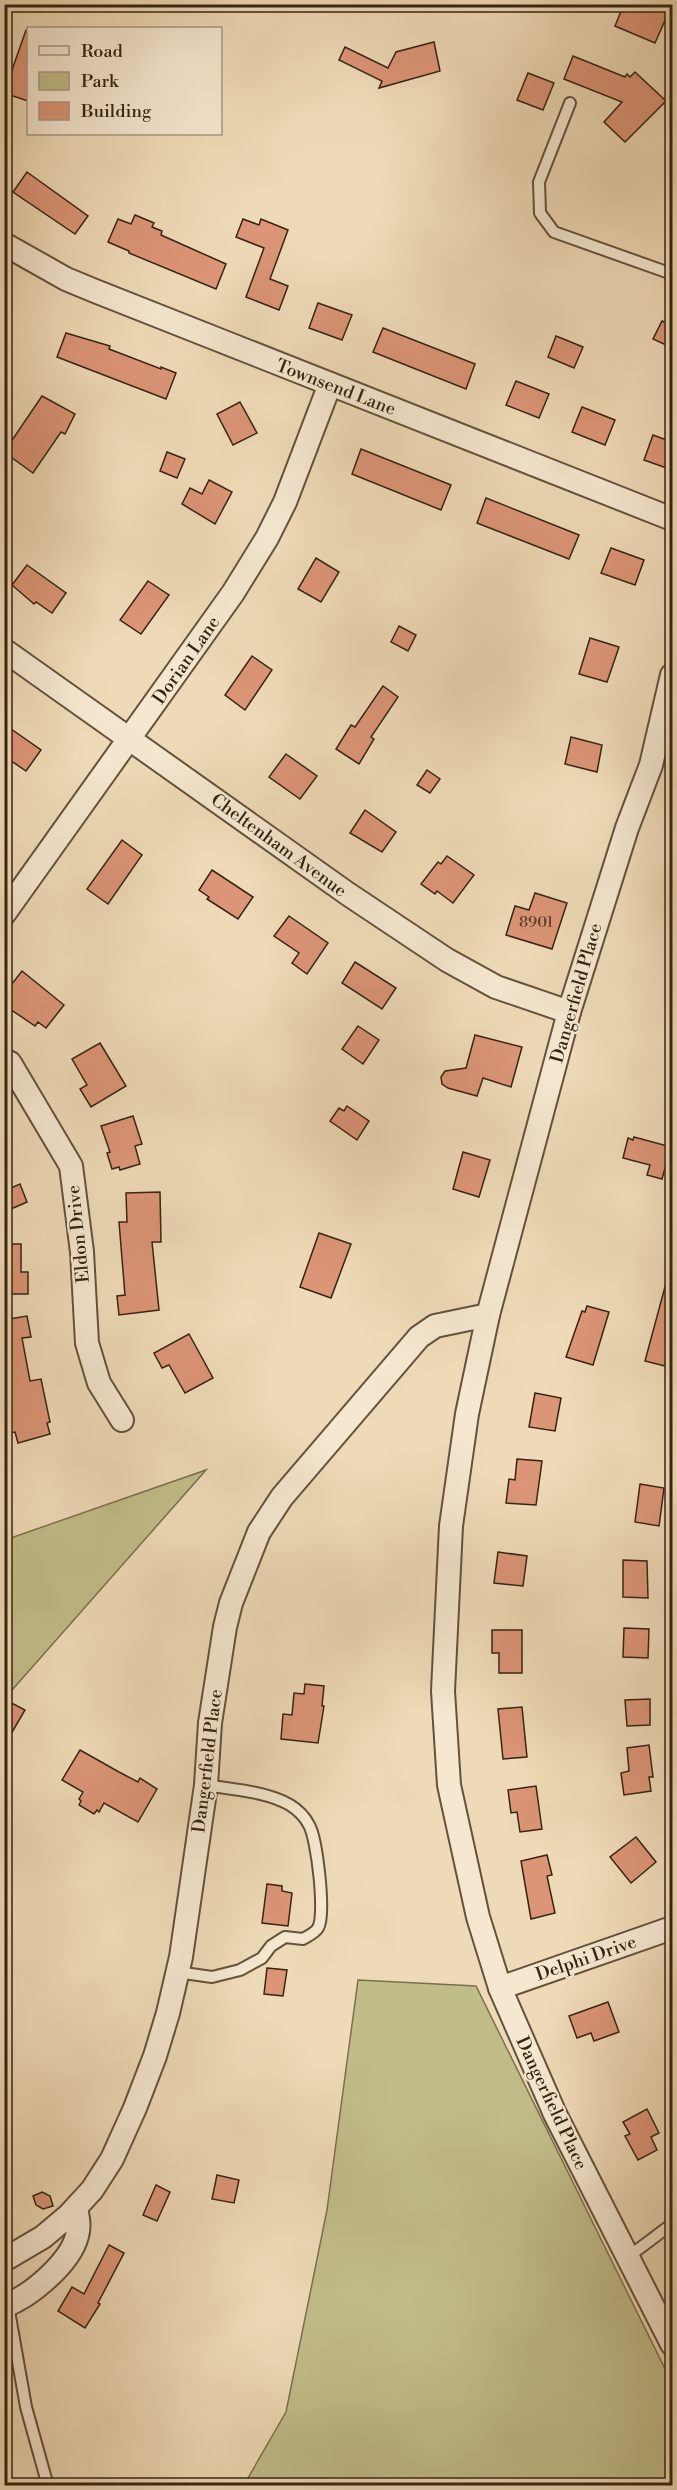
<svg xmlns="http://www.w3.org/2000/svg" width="677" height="2490" font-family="'Libre Bodoni',serif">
  <rect width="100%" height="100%" fill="#efdab7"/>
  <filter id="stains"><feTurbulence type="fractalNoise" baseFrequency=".00333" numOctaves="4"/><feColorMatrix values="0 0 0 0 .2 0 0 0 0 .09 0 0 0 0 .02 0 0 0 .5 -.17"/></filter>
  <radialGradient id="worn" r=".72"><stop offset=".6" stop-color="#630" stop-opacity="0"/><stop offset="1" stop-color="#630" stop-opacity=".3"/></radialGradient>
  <g fill="#c1bd89" stroke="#7b704e" stroke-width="1.5">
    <path d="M206,1470l-201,228v-158z"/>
    <path d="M358,1980l118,6 196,397v102h-428l42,-73 41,-202z"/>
  </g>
  <g fill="#dc9577" stroke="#352412" stroke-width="1.5">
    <path d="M624,4h36l10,5 -15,34 -40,-17z"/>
    <path d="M26,30h2v71l-24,-8z"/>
    <path d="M434,42l6,29 -61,17 3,-7 -43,-21 6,-13 43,21 8,-16z"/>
    <path d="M573,56l52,21 2,-3 3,3 5,-5 31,29 -41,41 -21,-20 18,-20 -58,-23z"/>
    <path d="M528,73l26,10 -11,27 -26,-10z"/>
    <path d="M27,172l61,44 -13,18 -62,-42z"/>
    <path d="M135,215l19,8 -2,4 10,4 -1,4 65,29 -10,25 -87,-36v-2l-21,-9 10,-23 13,5z"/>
    <path d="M243,219l16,6 2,-6 27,11 -18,49 18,7 -9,24 -33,-13 18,-49 -28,-11z"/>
    <path d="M318,303l34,12 -10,25 -33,-12z"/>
    <path d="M662,321l10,5v9l-4,11 -15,-7z"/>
    <path d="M383,328l92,36 -9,25 -93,-37z"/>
    <path d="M66,333l44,13 -1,3 52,20v-2l15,6 -10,26 -109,-42z"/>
    <path d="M556,336l27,11 -9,21 -26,-11z"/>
    <path d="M516,381l33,13 -10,24 -33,-13z"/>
    <path d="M42,396l33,18 -10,20 -4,-2 -28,41 -29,-21z"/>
    <path d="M240,402l17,31 -24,12 -16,-31z"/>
    <path d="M582,407l33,13 -10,25 -33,-13z"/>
    <path d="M653,435l19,7v28l-28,-10z"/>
    <path d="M361,449l90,36 -10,25 -89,-36z"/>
    <path d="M167,452l18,7 -8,19 -17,-7z"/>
    <path d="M209,480l23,12 -17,32 -33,-20 8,-16 12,6z"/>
    <path d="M486,498l93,37 -10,24 -92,-36z"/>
    <path d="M611,548l33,12 -9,25 -34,-12z"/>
    <path d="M316,558l23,14 -18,30 -23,-13z"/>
    <path d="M27,565l39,28 -14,20 -16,-11 -2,2 -22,-19z"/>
    <path d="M148,581l21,14 -28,39 -21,-14z"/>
    <path d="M399,626l17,9 -8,16 -17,-9z"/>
    <path d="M590,638l29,9 -12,35 -28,-8z"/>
    <path d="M252,656l20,14 -27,40 -20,-15z"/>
    <path d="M383,686l15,11 -27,40 3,2 -15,25 -23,-15 15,-24 4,2z"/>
    <path d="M4,724l37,26 -15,21 -22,-15z"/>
    <path d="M571,737l31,8 -5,27 -32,-8z"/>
    <path d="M286,754l31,22 -17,23 -31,-22z"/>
    <path d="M427,770l13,9 -10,14 -13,-8z"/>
    <path d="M365,810l31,22 -14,20 -32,-19z"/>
    <path d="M122,840l20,15 -34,49 -21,-15z"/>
    <path d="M447,856l27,19 -21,28 -16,-12 -2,3 -14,-10 17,-22 3,2z"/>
    <path d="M212,870l41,27 -15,22 -31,-20 2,-2 -10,-7z"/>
    <path d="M535,893l32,10 -15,46 -46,-14 9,-29 14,4z"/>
    <path d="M289,916l39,27 -21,31 -15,-11 7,-10 -25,-17z"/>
    <path d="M355,962l41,26 -14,21 -40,-26z"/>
    <path d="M22,971l42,34 -18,23 -8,-6 -3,4 -31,-21v-11z"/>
    <path d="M358,1026l21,14 -16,24 -21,-15z"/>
    <path d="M475,1035l47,12 -11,40 -28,-9 -6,18 -29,-8 -6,-4 -1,-7 4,-6 21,-3z"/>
    <path d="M100,1043l26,43 -35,21 -11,-18 7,-4 -15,-26z"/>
    <path d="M347,1106l22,15 -12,19 -27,-19 9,-13 5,3z"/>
    <path d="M133,1116l9,28 -7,2 5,18 -20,6 -1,-3 -7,2 -5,-16 3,-1 -9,-26z"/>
    <path d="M634,1137l37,10 -9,32 -15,-4 3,-10 -27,-7 5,-20 5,2z"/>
    <path d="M463,1152l27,8 -11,37 -26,-8z"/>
    <path d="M20,1184l7,18 -23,10v-21z"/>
    <path d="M160,1192l1,50h-9l7,68 -40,5 -2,-19 8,-1 -6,-73h8l-1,-29z"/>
    <path d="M319,1233l32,11 -20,54 -31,-11z"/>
    <path d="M4,1244h17v28h7v22h-24z"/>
    <path d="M669,1272h3v52l-7,42 -20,-5z"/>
    <path d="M587,1306l22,6 -16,53 -27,-8 16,-46 3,1z"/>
    <path d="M27,1316l4,21 -9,1 8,43 11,-2 9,43 -3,1 3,11 -32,9 -3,-11 -5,1 -6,-18v-3l5,-1 -5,-15v-76z"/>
    <path d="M189,1334l24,44 -28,15 -16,-28 -7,3 -8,-15z"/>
    <path d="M535,1393l26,5 -6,33 -26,-4z"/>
    <path d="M517,1459l25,2 -6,44 -30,-2 3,-24 6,1z"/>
    <path d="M640,1484l24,4 -5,38 -24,-4z"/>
    <path d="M498,1552l29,4 -4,30 -29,-3z"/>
    <path d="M623,1560l24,1 1,37 -25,-1z"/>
    <path d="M624,1628l25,1 -1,29 -25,-1z"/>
    <path d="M492,1630h30v43h-23v-20h-7z"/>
    <path d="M305,1684l19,2 -2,20h2l-6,37 -37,-4 2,-25 9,1 2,-22 10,1z"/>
    <path d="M4,1699l21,11 -21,36z"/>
    <path d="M650,1699v26l-23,1 -2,-26z"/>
    <path d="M522,1707l5,50 -24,2 -5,-50z"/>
    <path d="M649,1745l4,32h-4l2,14 -27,4 -3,-22 8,-2 -2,-23z"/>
    <path d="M80,1750l39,22 19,10 2,-4 17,11 -19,33 -34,-19 -5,9 -2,-2 -3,4 -15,-9 2,-4 -2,-2 4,-7 -21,-12z"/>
    <path d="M536,1786l6,43 -22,3 -3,-20 -6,1 -3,-23z"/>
    <path d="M636,1837l20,25 -25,21 -21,-26z"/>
    <path d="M547,1855l5,20 -5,1 8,37 -24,6 -10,-58z"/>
    <path d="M267,1884l15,2v5l10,2 -4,33 -26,-3z"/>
    <path d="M267,1968l20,2 -4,26 -19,-2z"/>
    <path d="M608,2002l11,30 -25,9 -3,-8 -14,5 -8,-22z"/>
    <path d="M647,2109l12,24 -8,4 6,13 -19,10 -13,-24 5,-2 -7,-12z"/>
    <path d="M217,2175l22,5 -5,23 -22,-4z"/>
    <path d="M156,2185l14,7 -13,29 -14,-6z"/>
    <path d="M42,2192l8,4 3,10 -10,3 -7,-4 -3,-9z"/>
    <path d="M109,2245l15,8 -26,50 2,1 -15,24 -27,-17 14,-24 12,7z"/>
  </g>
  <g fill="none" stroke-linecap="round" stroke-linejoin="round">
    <defs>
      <g id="service">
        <path d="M570,103l-31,79 1,31 14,19 118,42"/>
        <path d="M177,1972l35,5 28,-7 22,-12 9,-12 14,-9 18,2c5,-3 12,-6 15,-11 8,-13 -1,-89 -9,-103 -4,-8 -11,-15 -19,-20 -24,-14 -57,-15 -84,-20"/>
        <path d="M628,2257l44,-33"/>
        <path d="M8,2305l18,102 22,79"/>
      </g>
      <g id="minor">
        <path d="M4,244l62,35 29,12 577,228"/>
        <path d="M4,650l344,244 99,66 49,27 73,25"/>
        <path d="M4,914l229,-321 34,-55 18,-36 45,-118"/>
        <path d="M4,1060l6,3 61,103 11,86 5,91 12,40 23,37"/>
        <path d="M488,1315l-21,99 -16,112 -8,165 6,94 29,132 22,71 55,126 117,230"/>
        <path d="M500,1988l172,-60"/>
        <path d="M4,2260l39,-23 25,-21 24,-26 20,-31 23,-51 20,-52 13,-43 13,-56 25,-172 4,-62 15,-96 6,-24 28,-71 23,-35 137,-160 16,-11 53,-11 81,-303 58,-184 24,-63 21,-90"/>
        <path d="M4,2306c26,-9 66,-43 73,-70 3,-10 1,-18 -1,-28"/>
      </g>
    </defs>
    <use href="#service" stroke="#64523b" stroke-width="14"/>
    <use href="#minor" stroke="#64523b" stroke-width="26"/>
    <use href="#service" stroke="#f5e7d0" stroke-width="10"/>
    <use href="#minor" stroke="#f5e7d0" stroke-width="22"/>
  </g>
  <g text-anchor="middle" stroke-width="4.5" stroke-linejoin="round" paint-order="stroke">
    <g font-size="15" fill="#5f402b">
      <text x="536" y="927">8901</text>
    </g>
    <g font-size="18" fill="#352412" stroke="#f5e7d0">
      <text transform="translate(336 387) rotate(21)" y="6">Townsend Lane</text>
      <text transform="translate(186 660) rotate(-55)" y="6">Dorian Lane</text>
      <text transform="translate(279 845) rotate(36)" y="6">Cheltenham Avenue</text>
      <text transform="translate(576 993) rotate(-74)" y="6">Dangerfield Place</text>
      <text transform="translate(78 1234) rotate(-96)" y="6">Eldon Drive</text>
      <text transform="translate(207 1761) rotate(-83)" y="6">Dangerfield Place</text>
      <text transform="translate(586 1958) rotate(-19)" y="6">Delphi Drive</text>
      <text transform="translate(552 2103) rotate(65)" y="6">Dangerfield Place</text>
    </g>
  </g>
  <rect width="677" height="2490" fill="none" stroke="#efdab7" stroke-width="24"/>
  <rect x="6" y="6" width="665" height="2478" fill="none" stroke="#352412" stroke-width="3"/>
  <rect x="12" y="12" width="653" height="2466" fill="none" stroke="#352412" stroke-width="1.5"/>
  <rect x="27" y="27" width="195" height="108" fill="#f5e7d0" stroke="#a89984" stroke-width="1.5"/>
  <rect x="39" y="46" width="30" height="9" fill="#f5e7d0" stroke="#a89984" stroke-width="1.5"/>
  <text x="81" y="57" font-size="18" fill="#352412">Road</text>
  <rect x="39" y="72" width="30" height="18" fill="#c1bd89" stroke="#a89984" stroke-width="1.5"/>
  <text x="81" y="87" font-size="18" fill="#352412">Park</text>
  <rect x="39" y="102" width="30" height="18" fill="#dc9577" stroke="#a89984" stroke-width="1.5"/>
  <text x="81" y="117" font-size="18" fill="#352412">Building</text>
  <rect width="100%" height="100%" filter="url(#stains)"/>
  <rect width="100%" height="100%" fill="url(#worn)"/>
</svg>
